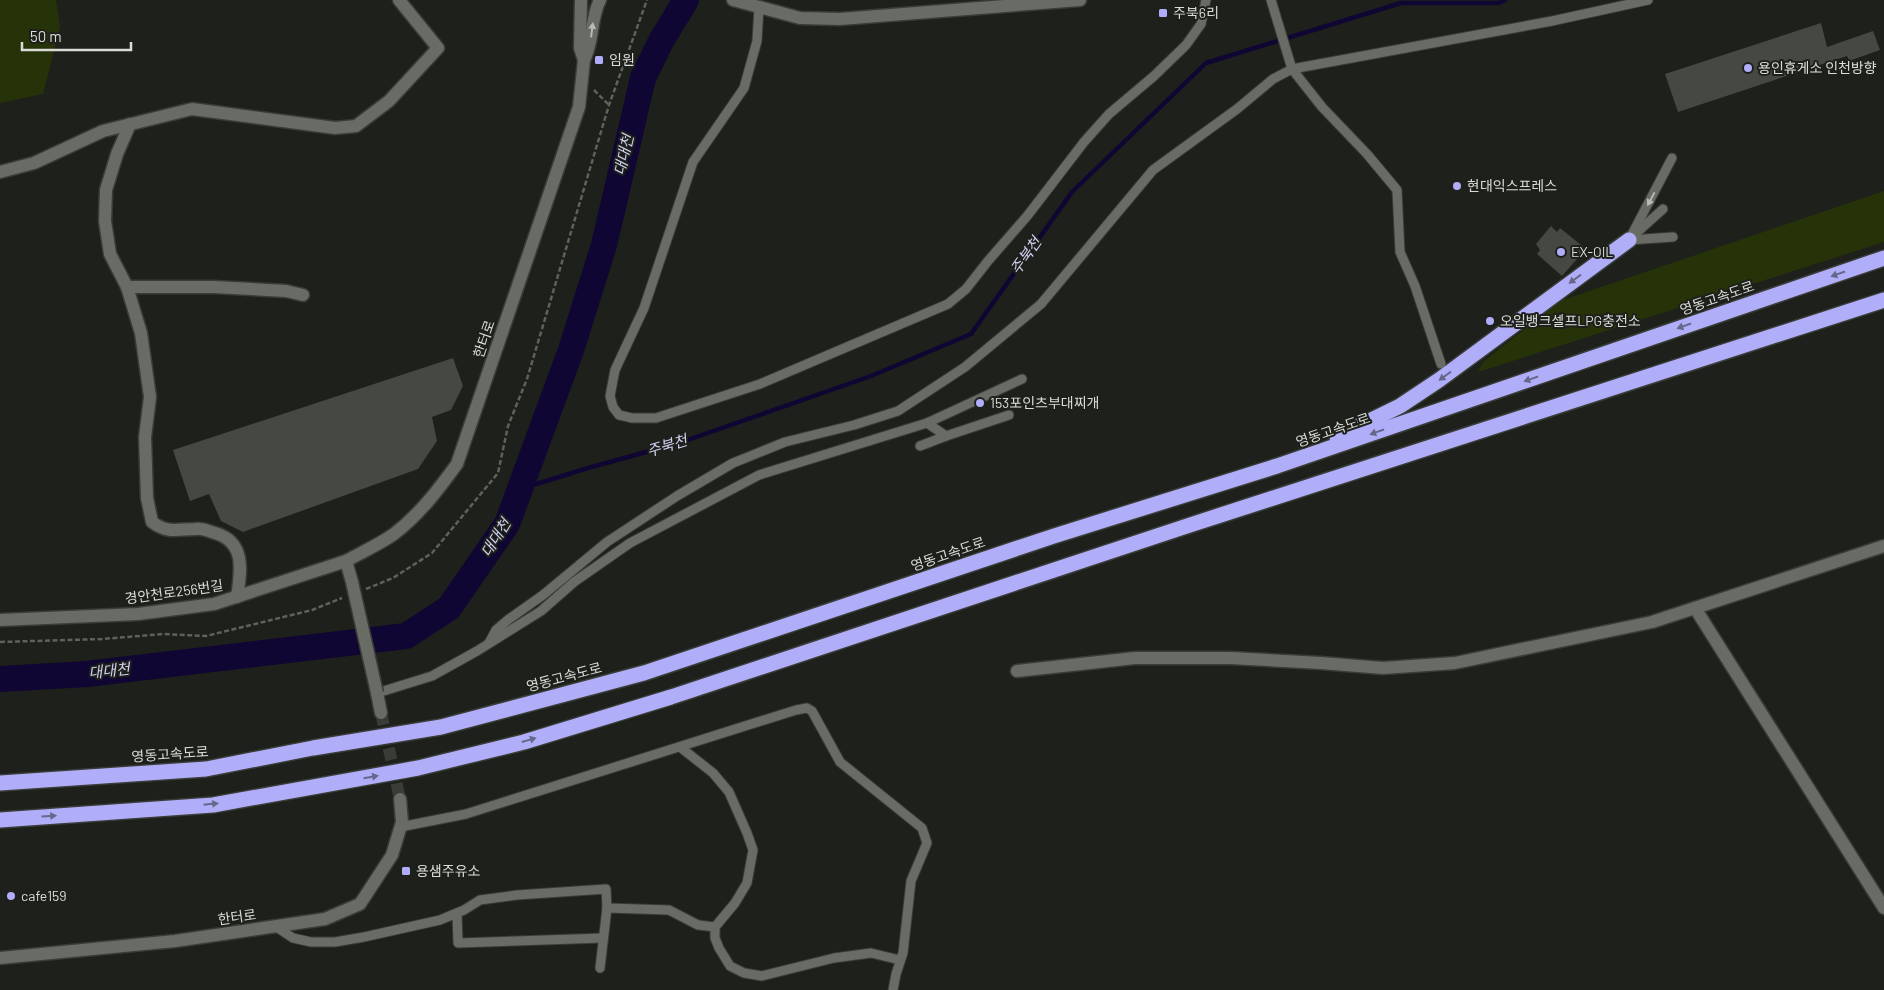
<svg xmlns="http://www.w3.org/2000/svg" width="1884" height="990" font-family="Barlow,'Noto Sans KR',sans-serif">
  <rect width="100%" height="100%" fill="#1e201b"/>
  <g fill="#263308">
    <path d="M0,0h56l4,27 -17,67 -43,9z"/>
    <path d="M1884,191v51l-406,130 5,-10 77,-61z"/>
  </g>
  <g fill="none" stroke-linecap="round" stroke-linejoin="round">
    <path stroke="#100633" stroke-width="4.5" d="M520,489l68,-21 91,-25 192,-67 100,-42 101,-142 134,-129 195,-60h98l6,-3"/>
    <path stroke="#100633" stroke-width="26" d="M0,679l87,-5 319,-38 43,-28 58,-84 64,-174 33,-105 39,-167 18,-37 25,-41"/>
  </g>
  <g fill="#464842">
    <path d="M1821,23l6,24 46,-16 7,19 -31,11 -2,-5 -169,56 -13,-38z"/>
    <path d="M1551,226l6,6 3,-4 26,21 -24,27 -25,-22 3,-4 -4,-6z"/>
    <path d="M453,358l10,28 -12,24 -19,7 5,24 -19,28 -175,63 -22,-11 -12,-27 -19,7 -17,-51z"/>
  </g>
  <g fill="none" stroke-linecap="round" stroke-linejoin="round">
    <path stroke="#3a3c37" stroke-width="12" stroke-dasharray="12 6" stroke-linecap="butt" d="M381,713l19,86"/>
    <defs>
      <g id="lane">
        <path d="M1271,0l21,69 30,38 45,47 30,36 3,62 15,34 26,78"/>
        <path d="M759,7l-2,34 -13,47 -51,74 -49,146 -29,62 -5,26 3,11 6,8 13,3h24l104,-34 188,-80 18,-15 22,-28 40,-46 56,-73 25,-28 45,-38 32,-31 15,-21 5,-24"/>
        <path d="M1633,236l30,-27"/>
        <path d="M1629,240l43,-82"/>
        <path d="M1629,240l44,-3"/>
        <path d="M927,423l19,13 63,-21"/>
        <path d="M920,446l26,-10"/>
        <path d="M489,643l7,-13 13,-11 34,-24 64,-53 70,-46 56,-33 52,-21 69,-17 44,-14 67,-44 76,-63 112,-134 84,-61 36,-30 19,-10 260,-48 96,-21"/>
        <path d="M377,693l55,-17 45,-25 64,-40 33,-29 56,-39 129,-68 168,-52 95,-44"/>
        <path d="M680,747l33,26 16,19 18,41 6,17 -6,33 -12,20 -20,24"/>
        <path d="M400,827l66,-13 330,-104 11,-2 5,3 28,51 82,66 5,15 -16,38 -8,72 -7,21 -3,16"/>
        <path d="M457,913l1,30 145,-5"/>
        <path d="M275,926l18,12 18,4h24l29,-5 76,-17 24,-10 16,-10 37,-5 89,-6 1,19 62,2 29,15 17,2v11l4,10 11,18 14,7 18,3 72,-18 37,-5 29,7"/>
        <path d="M600,968l7,-60"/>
      </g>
      <g id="street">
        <path d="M0,172l34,-9 69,-32 89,-22 143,19 21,-2 33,-25 49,-53 -39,-48"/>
        <path d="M127,287l-17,-33 -5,-33 1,-31 11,-36 13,-30"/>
        <path d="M237,597c4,-26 9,-55 -22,-64 -7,-2 -13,-5 -19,-4 -19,0 -28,5 -44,-7l-5,-24 -2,-61 5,-40 -9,-64 -14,-46h87l72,4 17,4"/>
      </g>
      <g id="secondary">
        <path d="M733,0l67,18 40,1 240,-19"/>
        <path d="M584,60c10,-18 6,-41 16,-60"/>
        <path d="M352,582l-6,-21c16,-9 34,-17 48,-27 26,-20 44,-44 63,-70l122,-357 5,-47 -4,-12 1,-48"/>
        <path d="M1695,608l189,300"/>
        <path d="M0,620l138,-6 76,-10 132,-43"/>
        <path d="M1017,671l118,-13h96l90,5 62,5 72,-5 197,-41 232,-76"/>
        <path d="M377,693l4,20"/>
        <path d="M0,958l175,-17 150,-22 35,-15 32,-49 10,-33 -2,-23"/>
      </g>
      <g id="highway">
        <path d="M1337,437l63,-31 39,-26 190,-140"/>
        <path d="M0,783l206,-14 107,-21 128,-21 203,-54 410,-137 223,-70 607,-208"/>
        <path d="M0,820l213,-15 205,-37 106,-26 147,-45 519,-172 694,-225"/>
      </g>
    </defs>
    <use href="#lane" stroke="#3a3c38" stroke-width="11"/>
    <use href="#street" stroke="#3a3c38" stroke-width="15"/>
    <use href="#secondary" stroke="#3a3c38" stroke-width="15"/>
    <use href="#highway" stroke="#3a3c38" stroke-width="18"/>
    <g stroke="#5f615c" stroke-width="2.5" stroke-dasharray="5 2.5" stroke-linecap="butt">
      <path d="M594,90l15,15"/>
      <path d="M366,589l27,-11 39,-25 66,-80 10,-47 19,-47 82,-274 38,-105"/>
      <path d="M0,642l102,-3 61,-5 43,2 106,-26 30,-12"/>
    </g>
    <use href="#lane" stroke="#696c65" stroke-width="9"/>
    <use href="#street" stroke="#696c65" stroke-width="12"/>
    <use href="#secondary" stroke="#696c65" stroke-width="12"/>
    <use href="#highway" stroke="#b0aef9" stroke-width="15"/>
    <defs>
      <path id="secondary-bridge" d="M352,582l25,111"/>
    </defs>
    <use href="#secondary-bridge" stroke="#3a3c38" stroke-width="15" stroke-linecap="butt"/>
    <use href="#secondary-bridge" stroke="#696c65" stroke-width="12"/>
  </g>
  <defs><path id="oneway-solid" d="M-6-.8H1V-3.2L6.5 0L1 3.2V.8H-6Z" transform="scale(1.25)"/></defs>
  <g fill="#b8bab6">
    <use href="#oneway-solid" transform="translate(592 30) rotate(-83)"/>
    <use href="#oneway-solid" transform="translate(1651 199) rotate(118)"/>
  </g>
  <g fill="#67678a">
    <use href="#oneway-solid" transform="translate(1838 274) rotate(161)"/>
    <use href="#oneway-solid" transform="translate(1575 279) rotate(144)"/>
    <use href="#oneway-solid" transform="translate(1684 326) rotate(161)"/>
    <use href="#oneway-solid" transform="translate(1445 376) rotate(144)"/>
    <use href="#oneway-solid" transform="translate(1531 379) rotate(161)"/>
    <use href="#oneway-solid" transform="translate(1377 432) rotate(161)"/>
    <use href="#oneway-solid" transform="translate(529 740) rotate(-16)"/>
    <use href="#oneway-solid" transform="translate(371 777) rotate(-10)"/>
    <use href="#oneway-solid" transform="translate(211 804) rotate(-6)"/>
    <use href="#oneway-solid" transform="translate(49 816) rotate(-4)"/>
  </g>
  <g fill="#b0aefa" stroke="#1e201b" stroke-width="2">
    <rect x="1158" y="8" width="10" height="10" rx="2.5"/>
    <rect x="594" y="55" width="10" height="10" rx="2.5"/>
    <circle cx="1748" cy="68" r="5"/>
    <circle cx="1457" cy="186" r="5"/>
    <circle cx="1561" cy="252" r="5"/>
    <circle cx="1490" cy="321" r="5"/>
    <circle cx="980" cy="403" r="5"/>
    <rect x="401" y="866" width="10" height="10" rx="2.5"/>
    <circle cx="11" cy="896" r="5"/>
  </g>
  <g text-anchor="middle" stroke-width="4" stroke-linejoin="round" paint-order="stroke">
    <g font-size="14" fill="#dadcd8" stroke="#1e201b" text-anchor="start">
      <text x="1173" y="18">주북6리</text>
      <text x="609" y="65">임원</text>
      <text x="1758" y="73">용인휴게소 인천방향</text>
      <text x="1467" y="191">현대익스프레스</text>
      <text x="1571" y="257">EX-OIL</text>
      <text x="1500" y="326">오일뱅크셀프LPG충전소</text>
      <text x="990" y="408">153포인츠부대찌개</text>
      <text x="416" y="876">용샘주유소</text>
      <text x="21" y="901">cafe159</text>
    </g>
    <g font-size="14" fill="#dadcd8" stroke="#1e201b">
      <text transform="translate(1717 298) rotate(-19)" y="5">영동고속도로</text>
      <text transform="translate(484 339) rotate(-71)" y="5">한터로</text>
      <text transform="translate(1333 430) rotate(-19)" y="5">영동고속도로</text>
      <text transform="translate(948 554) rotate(-19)" y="5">영동고속도로</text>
      <text transform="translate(174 592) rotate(-8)" y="5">경안천로256번길</text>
      <text transform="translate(564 677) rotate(-15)" y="5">영동고속도로</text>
      <text transform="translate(170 754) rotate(-4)" y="5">영동고속도로</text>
      <text transform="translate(237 917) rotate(-8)" y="5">한터로</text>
    </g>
    <g font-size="15" font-style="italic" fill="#d1d1f2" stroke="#1e201b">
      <text transform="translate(624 155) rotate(-77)" y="5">대대천</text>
      <text transform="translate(1026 256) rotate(-55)" y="5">주북천</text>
      <text transform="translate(667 446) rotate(-17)" y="5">주북천</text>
      <text transform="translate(496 538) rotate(-58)" y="5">대대천</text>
      <text transform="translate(109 671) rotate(-6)" y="5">대대천</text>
    </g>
  </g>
  <path d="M22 42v8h109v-8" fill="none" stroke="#dadcd8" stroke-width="2.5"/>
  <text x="30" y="42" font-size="15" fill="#dadcd8" stroke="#1e201b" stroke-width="4" paint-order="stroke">50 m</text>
</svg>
